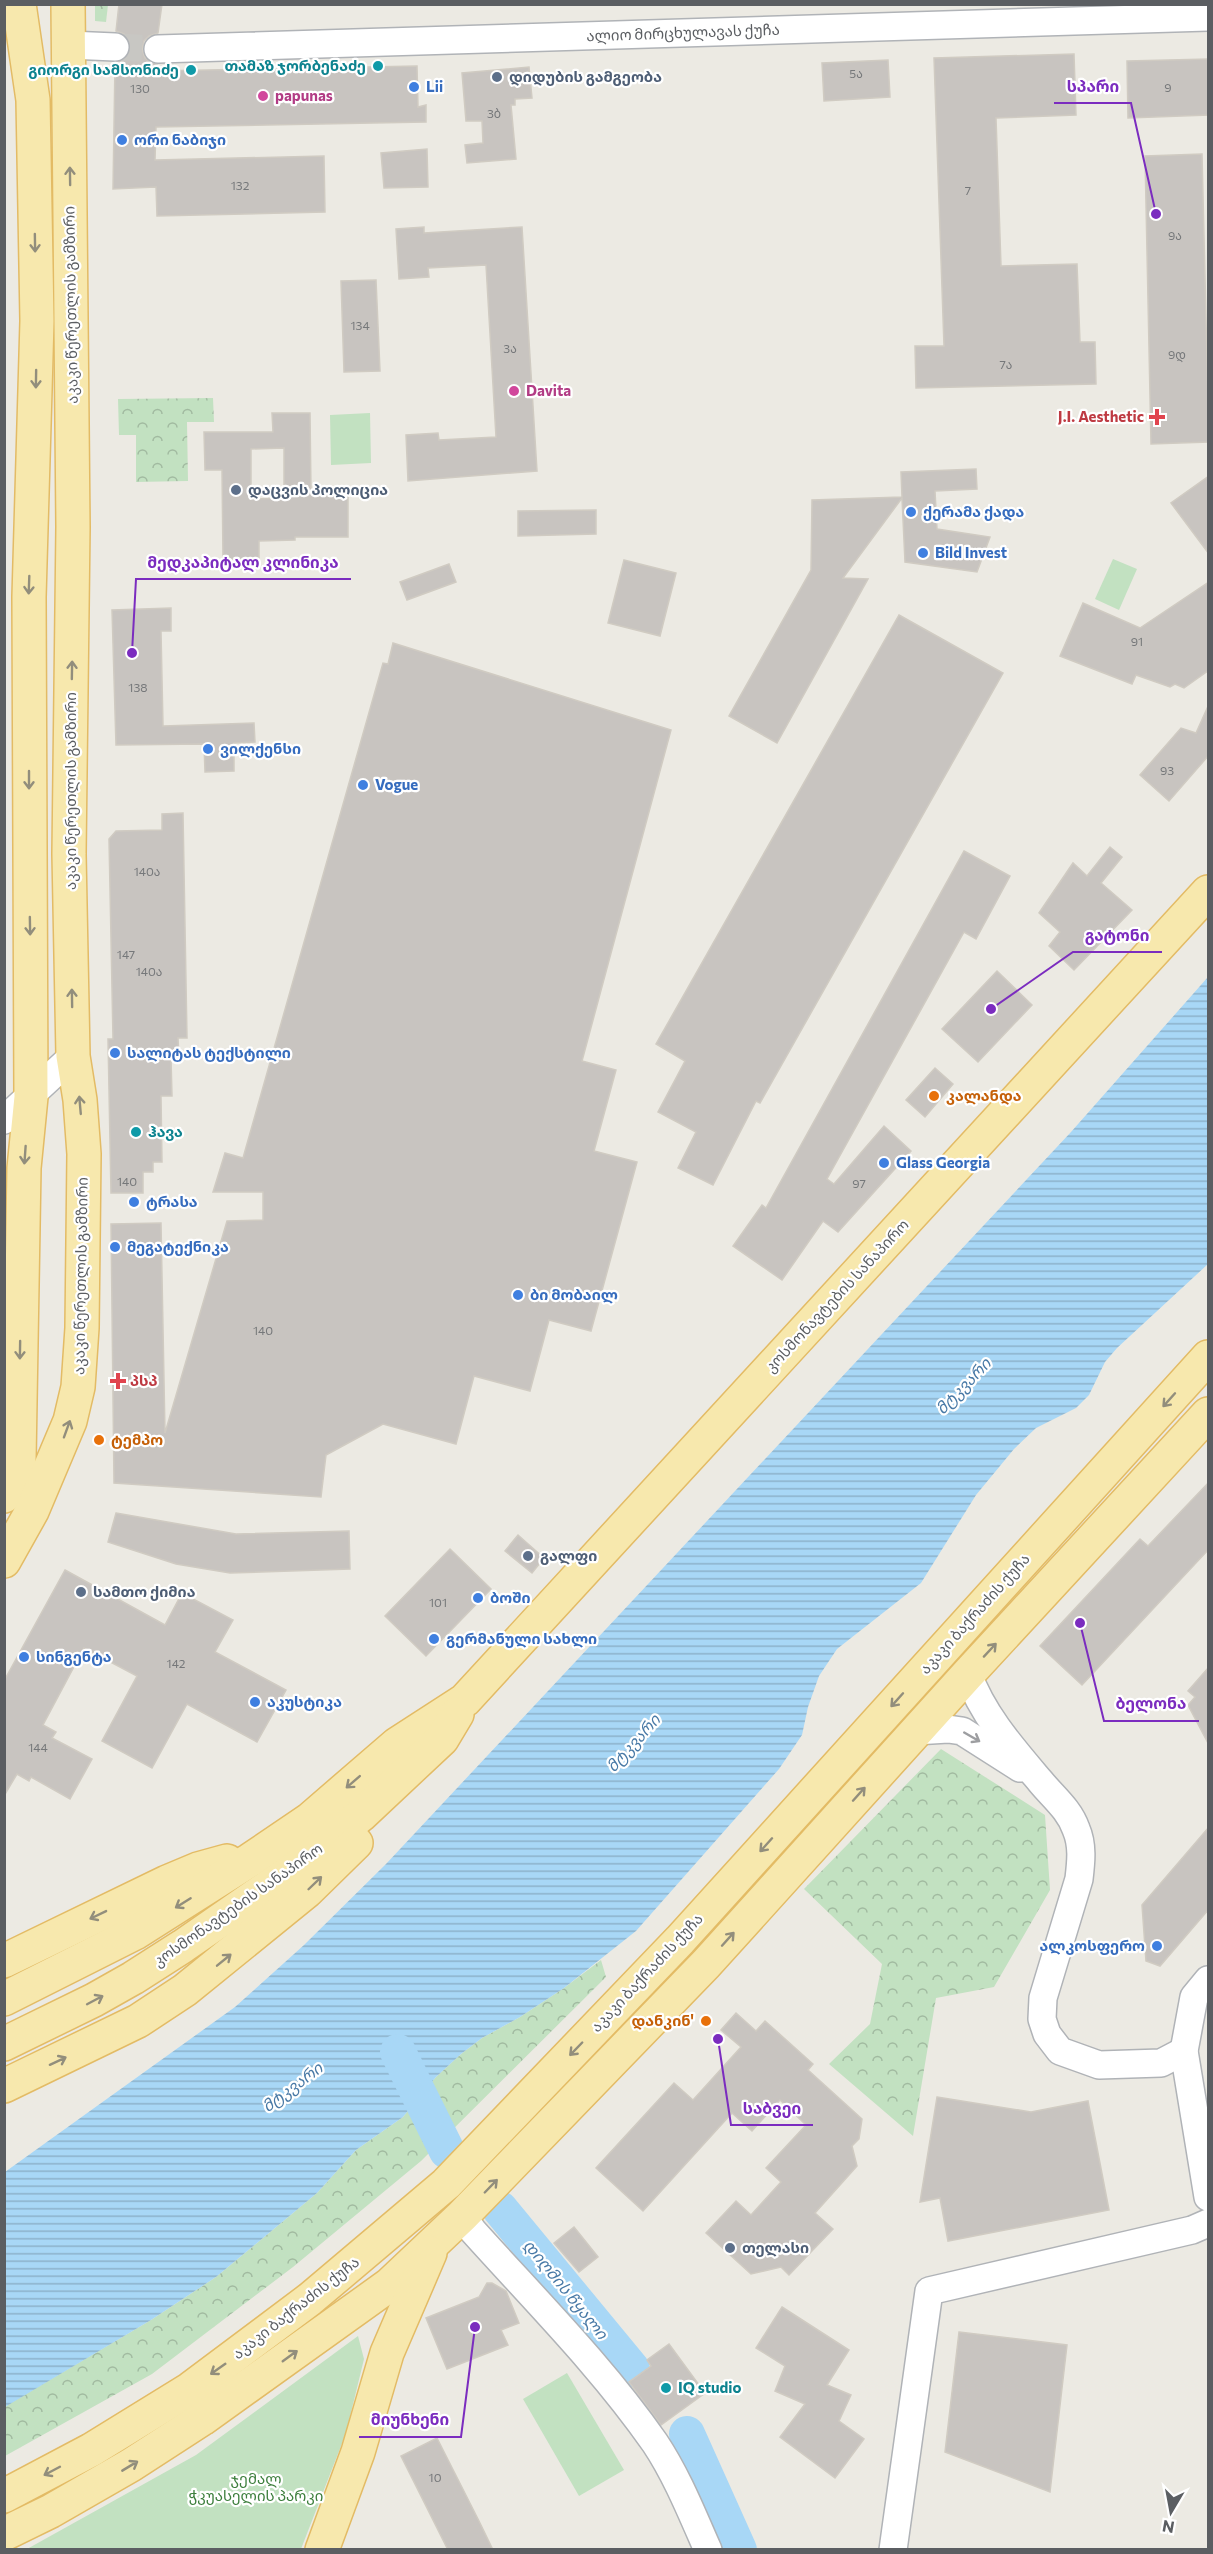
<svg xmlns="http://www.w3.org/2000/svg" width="1213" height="2554" font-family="Commissioner,'Noto Sans Georgian',sans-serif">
  <defs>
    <pattern id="forest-crowns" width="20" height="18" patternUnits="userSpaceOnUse" patternTransform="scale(1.5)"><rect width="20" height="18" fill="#c2e1c1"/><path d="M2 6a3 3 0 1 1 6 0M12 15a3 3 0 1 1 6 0" fill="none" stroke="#a1baa0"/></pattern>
    <pattern id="water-rules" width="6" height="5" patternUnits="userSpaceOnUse" patternTransform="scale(1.5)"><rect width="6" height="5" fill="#a8d7f6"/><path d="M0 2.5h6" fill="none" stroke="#8cb2cb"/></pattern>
  </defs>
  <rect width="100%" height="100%" fill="#eceae3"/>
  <g fill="url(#forest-crowns)">
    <path d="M95,5h13l-2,17 -11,-1z"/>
    <path d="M213,398l1,24h-27l1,59 -52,1v-47h-17l-1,-36z"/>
    <path d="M941,1749l104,66 5,75 -56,97 -58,11 -23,138 -84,-72 41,-40 12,-60 -78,-75z"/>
    <path d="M601,1960l5,17 -185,184 -128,106 -141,107 -147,82 -1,-49 147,-87 65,-43 101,-84 39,-43 47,-33 33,-40 25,-23 21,-16 38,-21 44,-29z"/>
  </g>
  <g fill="#c2e1c1">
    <path d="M370,413l1,50 -40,2 -1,-50z"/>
    <path d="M1113,559l24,10 -18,41 -24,-11z"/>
    <path d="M358,2336l6,23 -18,74 -45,116h-274l169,-94z"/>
    <path d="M567,2373l57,97 -45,26 -56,-97z"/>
  </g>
  <path fill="url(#water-rules)" d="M1208,977v287l-91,84 -12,14 -16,33 -13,13 -40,20 -22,21 -38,46 -55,88 -84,66 -18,27 -11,31 -6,28 -23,34 -143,162 -72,57 -44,29 -38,21 -21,16 -25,23 -33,40 -47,33 -39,43 -101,84 -65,43 -146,87v-235l230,-165 69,-62 82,-81 685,-732z"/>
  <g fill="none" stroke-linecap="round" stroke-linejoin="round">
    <g stroke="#a8d7f6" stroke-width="36">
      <path d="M398,2052l49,99"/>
      <path d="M500,2209l132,160"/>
      <path d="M687,2434l52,116"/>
    </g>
  </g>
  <g fill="#c8c4c0" stroke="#d0cbc2" stroke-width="1.5" fill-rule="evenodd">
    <path d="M119,4h43l-4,29 -9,3 -5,5 -2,8 3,9 12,7v6l260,-5 1,41 8,-2v17l-270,5 -1,33 169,-4 1,56 -168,4 -1,-29 -43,2 2,-126 7,-2 6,-5 3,-9 -2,-7 -5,-6 -8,-3z"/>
    <path d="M1074,54l2,61 -80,3 5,148 76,-2 3,78h15l1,42 -180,4 -1,-42h29l-10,-288z"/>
    <path d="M1209,59v56l-81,3 -1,-57z"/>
    <path d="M888,60l2,37 -66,4 -2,-38z"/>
    <path d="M529,67l3,31 -17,1v6h-4l5,54 -49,4 -2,-18 18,-2 -1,-22h-16l-4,-48z"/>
    <path d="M427,149l1,38 -44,1 -3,-35z"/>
    <path d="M1202,154l7,288 -58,2 -6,-288z"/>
    <path d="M424,227v6l98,-6 15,244 -129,10 -2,-46 32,-2 1,7 57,-3 -10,-172 -58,3 1,9 -30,2 -3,-50z"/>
    <path d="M376,280l4,91 -36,1 -3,-91z"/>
    <path d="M272,413h38l1,79h37v45h-53v3l-36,1v18h-36l-1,-89h-17l-1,-38h69zM284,448v50l-33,1v-50z"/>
    <path d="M976,469l1,20 -42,2 2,38 53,8 -13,35 -72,-10 -3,-64 -59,80 25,1 -91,164 -48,-27 82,-146 1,-70 90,-3 -1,-25z"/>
    <path d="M1209,476v78l-38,-51z"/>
    <path d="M596,510v24l-78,2v-25z"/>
    <path d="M624,560l52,13 -16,63 -52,-13z"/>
    <path d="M449,564l7,18 -49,18 -7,-18z"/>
    <path d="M1209,582v88l-25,18 -9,-4 -5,3 -34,-12 -4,9 -72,-28 23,-53 57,25z"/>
    <path d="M171,608v23h-10l2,95 91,-3 1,19 -21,1v28l-29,1 -1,-28 -88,1 -4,-135z"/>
    <path d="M899,615l104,58 -243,430 -4,-2 -43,84 -35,-17 18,-36 -38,-20 27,-51 -29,-17z"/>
    <path d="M393,643l278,87 -89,331 34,9 -22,81 43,11 -46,169 -42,-11 -19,71 -56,-15 -18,68 -73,-20 -57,31 -5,42 -207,-14 -3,-259 50,-1 4,210 62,-212 36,-1v-28h-50l12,-39 18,5 140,-495 5,1z"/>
    <path d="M1209,704v51l-40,46 -29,-26 41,-47 15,5z"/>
    <path d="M183,813l4,225h-9l1,20h-8l1,38h-11l1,66h-9v10h-10v21h-32l-3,-154h5l-4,-200 7,-8 46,-1v-16z"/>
    <path d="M1110,847l12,10 -21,26 31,27 -58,60 -25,-24 11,-14 -21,-19 34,-50 14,13z"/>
    <path d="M964,851l46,25 -34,63 -12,-7 -137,247 7,5 50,-58 27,25 -73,81 -15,-11 -41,59 -49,-34 29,-41 4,3z"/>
    <path d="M997,971l35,34 -54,57 -36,-33z"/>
    <path d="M935,1068l18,16 -28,33 -19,-17z"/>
    <path d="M1209,1482v67l-127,136 -42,-39 100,-107 8,7z"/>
    <path d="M116,1513l120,21 113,-3 1,38 -120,4 -54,-9 -68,-22z"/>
    <path d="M518,1535l26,23 -12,15 -27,-22z"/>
    <path d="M450,1549l41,40 -65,67 -41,-40z"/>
    <path d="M65,1570l100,55 17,-32 51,27 -18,32 71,38 -29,52 -70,-38 -35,64 -50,-27 35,-65 -53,-28 -41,77 13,7 -4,6 40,21 -22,40 -39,-22 -2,4 -12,-7 -13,22v-115z"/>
    <path d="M1209,1667v78l-21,-40 7,-8 -7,-6z"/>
    <path d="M1209,1827v82l-49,57 -14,-5 -4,-56z"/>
    <path d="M736,2013l20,18 9,-10 48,43 -5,6 54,49 -3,20 -7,7 5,20 -42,47 18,16 -44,46 -8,-8 -30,7 -45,-41 30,-32 15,14 30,-33 -15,-14 40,-43 -26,-25 -28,31 -20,-18 -89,98 -47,-43 78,-85 19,17 48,-53 -20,-17z"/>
    <path d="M937,2097l94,15 57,-11 21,109 -161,31 -8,-43 -20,4z"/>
    <path d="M574,2227l24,30 -19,15 -25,-29z"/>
    <path d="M487,2283h5l14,8 13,32 -18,7 7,15 -61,24 -21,-51 53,-21z"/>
    <path d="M782,2307l67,43 -22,35 24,10 -12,26 25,18 -29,39 -55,-41 25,-33 -30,-13 10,-25 -29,-18z"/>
    <path d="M959,2332l108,13 -17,147 -105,-40z"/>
    <path d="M669,2344l36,49 -44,32 -32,-43 22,-16 -4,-6z"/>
    <path d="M437,2438l42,83 14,29h-45l-47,-94z"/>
  </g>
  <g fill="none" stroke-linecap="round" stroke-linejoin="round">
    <path stroke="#c8c7c3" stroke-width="27" stroke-dasharray="27 14" stroke-linecap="butt" d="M115,47l43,2"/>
    <defs>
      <g id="minor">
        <path d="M69,45l46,2"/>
        <path d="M158,49l1050,-32"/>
        <path d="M4,1120l69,-64"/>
        <path d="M968,1674c14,40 44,74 72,107 13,16 29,28 36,48 7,16 5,33 3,50l-36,119 -1,21 5,15 13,17 39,14 62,-2 23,-12"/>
        <path d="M915,1731l33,-2 14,2 58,37"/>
        <path d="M1208,1980l-14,17 -10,54 24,146"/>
        <path d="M462,2216l11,15c62,69 129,136 182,212 22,33 37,71 53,107"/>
        <path d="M893,2550l36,-259 263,-61 16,-7"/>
      </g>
      <g id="major">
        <path d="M4,1496l15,-36 5,-292 7,-71 -2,-500 8,-276 -4,-221 -14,-96"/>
        <path d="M4,1561l28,-50 38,-90 8,-34 4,-59 2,-174 -4,-54 -7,-44 -4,-202 4,-327 -5,-523"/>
        <path d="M4,1961l163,-79 31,-13 29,-8"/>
        <path d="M4,1999l131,-66 115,-73 59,-40 88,-76 68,-44 743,-808"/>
        <path d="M4,2044l90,-44 39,-22 50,-32 111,-77 67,-54 81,-76 15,-25"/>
        <path d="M4,2086l134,-65 47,-31 122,-99 49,-48"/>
        <path d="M4,2496l87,-46 99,-61 120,-90 136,-115 234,-244 528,-583"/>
        <path d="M4,2534l47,-23 80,-46 71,-46 187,-134 73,-69 244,-252 262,-290 240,-260"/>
        <path d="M322,2550l36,-98 29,-99 43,-100"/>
      </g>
    </defs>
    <use href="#minor" stroke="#b0b3b7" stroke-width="30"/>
    <use href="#major" stroke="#e3bb65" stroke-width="36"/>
    <use href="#minor" stroke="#fff" stroke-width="27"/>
    <use href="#major" stroke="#f7e8ad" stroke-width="33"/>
  </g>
  <defs><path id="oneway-shaft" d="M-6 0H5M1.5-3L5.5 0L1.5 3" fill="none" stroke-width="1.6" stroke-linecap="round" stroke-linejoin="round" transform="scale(1.5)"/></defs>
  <g stroke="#928e7c">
    <use href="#oneway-shaft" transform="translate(70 176) rotate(-91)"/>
    <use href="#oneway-shaft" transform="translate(35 243) rotate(89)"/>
    <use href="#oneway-shaft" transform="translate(36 379) rotate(91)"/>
    <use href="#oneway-shaft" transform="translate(29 585) rotate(92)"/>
    <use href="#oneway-shaft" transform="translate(72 670) rotate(-89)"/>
    <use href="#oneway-shaft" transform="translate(29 780) rotate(90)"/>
    <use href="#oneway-shaft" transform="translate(30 926) rotate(89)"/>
    <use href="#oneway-shaft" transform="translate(72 998) rotate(-91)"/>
    <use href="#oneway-shaft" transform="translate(80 1105) rotate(-95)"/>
    <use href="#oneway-shaft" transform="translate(25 1155) rotate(94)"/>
    <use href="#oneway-shaft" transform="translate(20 1350) rotate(91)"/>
    <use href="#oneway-shaft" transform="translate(1169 1400) rotate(132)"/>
    <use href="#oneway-shaft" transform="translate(67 1429) rotate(-70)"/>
    <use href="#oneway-shaft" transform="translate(990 1650) rotate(-47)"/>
    <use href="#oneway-shaft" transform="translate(897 1700) rotate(132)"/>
    <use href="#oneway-shaft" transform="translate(353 1782) rotate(139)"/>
    <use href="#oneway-shaft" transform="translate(859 1794) rotate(-48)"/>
    <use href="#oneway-shaft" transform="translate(766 1845) rotate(132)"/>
    <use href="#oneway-shaft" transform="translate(315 1883) rotate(-44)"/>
    <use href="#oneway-shaft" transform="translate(183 1903) rotate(148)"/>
    <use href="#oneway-shaft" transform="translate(98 1915) rotate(154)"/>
    <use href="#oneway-shaft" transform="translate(728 1939) rotate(-48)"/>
    <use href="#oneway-shaft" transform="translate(224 1960) rotate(-39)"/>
    <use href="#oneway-shaft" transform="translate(95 2000) rotate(-28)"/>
    <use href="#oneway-shaft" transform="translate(576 2049) rotate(134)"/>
    <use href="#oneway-shaft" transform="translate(58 2061) rotate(-25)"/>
    <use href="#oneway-shaft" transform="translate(491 2186) rotate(-46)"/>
    <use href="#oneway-shaft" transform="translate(290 2356) rotate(-36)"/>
    <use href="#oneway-shaft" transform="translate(218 2369) rotate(145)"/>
    <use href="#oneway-shaft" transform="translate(130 2466) rotate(-31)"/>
    <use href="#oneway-shaft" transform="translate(52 2471) rotate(152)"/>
  </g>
  <use stroke="#9d9ea1" href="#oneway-shaft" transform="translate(972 1737) rotate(30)"/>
  <g fill="#0f9aa8" stroke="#fff" stroke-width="2">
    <circle cx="378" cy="66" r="6"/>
    <circle cx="191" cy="70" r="6"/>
    <circle cx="136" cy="1132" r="6"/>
    <circle cx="666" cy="2388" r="6"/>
  </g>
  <g fill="#5c6f8a" stroke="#fff" stroke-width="2">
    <circle cx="497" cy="77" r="6"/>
    <circle cx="236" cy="490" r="6"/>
    <circle cx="528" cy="1556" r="6"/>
    <circle cx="81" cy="1592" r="6"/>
    <circle cx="730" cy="2248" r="6"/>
  </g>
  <g fill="#3f7fe0" stroke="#fff" stroke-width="2">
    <circle cx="414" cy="87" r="6"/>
    <circle cx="122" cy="140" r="6"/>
    <circle cx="911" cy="512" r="6"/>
    <circle cx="923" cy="553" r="6"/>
    <circle cx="208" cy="749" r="6"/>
    <circle cx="363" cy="785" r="6"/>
    <circle cx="115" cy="1053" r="6"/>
    <circle cx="884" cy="1163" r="6"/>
    <circle cx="134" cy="1202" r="6"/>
    <circle cx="115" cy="1247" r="6"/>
    <circle cx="518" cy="1295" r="6"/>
    <circle cx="478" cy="1598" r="6"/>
    <circle cx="434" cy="1639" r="6"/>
    <circle cx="24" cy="1657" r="6"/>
    <circle cx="255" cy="1702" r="6"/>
    <circle cx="1157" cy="1946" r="6"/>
  </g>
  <g fill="#d1479c" stroke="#fff" stroke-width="2">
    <circle cx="263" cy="96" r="6"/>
    <circle cx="514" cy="391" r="6"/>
  </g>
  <g fill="#e0444e" stroke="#fff" stroke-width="2">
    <path d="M1154 408h6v6h6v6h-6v6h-6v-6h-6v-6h6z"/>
    <path d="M115 1372h6v6h6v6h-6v6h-6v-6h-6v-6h6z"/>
  </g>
  <g fill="#e8710a" stroke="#fff" stroke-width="2">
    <circle cx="934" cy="1096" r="6"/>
    <circle cx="99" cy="1440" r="6"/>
    <circle cx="706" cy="2021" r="6"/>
  </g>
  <g text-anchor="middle" stroke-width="4.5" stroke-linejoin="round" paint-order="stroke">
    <g font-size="12" fill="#76787a">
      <text x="856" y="78">5ა</text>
      <text x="1168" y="92">9</text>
      <text x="140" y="93">130</text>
      <text x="494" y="118">3ბ</text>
      <text x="240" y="190">132</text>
      <text x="968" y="195">7</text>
      <text x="1175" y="240">9ა</text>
      <text x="360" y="330">134</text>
      <text x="510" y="353">3ა</text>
      <text x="1177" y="359">9დ</text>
      <text x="1006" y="369">7ა</text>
      <text x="1137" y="646">91</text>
      <text x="138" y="692">138</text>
      <text x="1167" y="775">93</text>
      <text x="147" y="876">140ა</text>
      <text x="126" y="959">147</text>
      <text x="149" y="976">140ა</text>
      <text x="127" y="1186">140</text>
      <text x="859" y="1188">97</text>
      <text x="263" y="1335">140</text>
      <text x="438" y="1607">101</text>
      <text x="176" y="1668">142</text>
      <text x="38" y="1752">144</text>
      <text x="435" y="2482">10</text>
    </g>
    <g font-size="15" fill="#5b5e62" stroke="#fff">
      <text transform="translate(683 33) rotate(-2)" y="5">ალიო მირცხულავას ქუჩა</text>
      <text transform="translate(71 305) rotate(-91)" y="5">აკაკი წერეთლის გამზირი</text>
      <text transform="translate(71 791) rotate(-90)" y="5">აკაკი წერეთლის გამზირი</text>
      <text transform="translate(81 1276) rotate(-89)" y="5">აკაკი წერეთლის გამზირი</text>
      <text transform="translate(837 1296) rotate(-47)" y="5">კოსმონავტების სანაპირო</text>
      <text transform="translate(975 1614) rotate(-48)" y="5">აკაკი ბაქრაძის ქუჩა</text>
      <text transform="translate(238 1905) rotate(-35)" y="5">კოსმონავტების სანაპირო</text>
      <text transform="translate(647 1973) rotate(-47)" y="5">აკაკი ბაქრაძის ქუჩა</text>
      <text transform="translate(296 2308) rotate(-38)" y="5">აკაკი ბაქრაძის ქუჩა</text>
    </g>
    <g font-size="15" font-weight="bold" fill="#0d838f" stroke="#fff" text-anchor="end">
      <text x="366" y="71">თამაზ ჯორბენაძე</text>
      <text x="179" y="75">გიორგი სამსონიძე</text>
      <text x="148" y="1137" text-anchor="start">ჰავა</text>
      <text x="678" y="2393" text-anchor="start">IQ studio</text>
    </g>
    <g font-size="15" font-weight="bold" fill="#4e5e75" stroke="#fff" text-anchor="start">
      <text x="509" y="82">დიდუბის გამგეობა</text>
      <text x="248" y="495">დაცვის პოლიცია</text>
      <text x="540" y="1561">გალფი</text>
      <text x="93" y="1597">სამთო ქიმია</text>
      <text x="742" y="2253">თელასი</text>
    </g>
    <g font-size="15" font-weight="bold" fill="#366cbe" stroke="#fff" text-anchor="start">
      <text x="426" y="92">Lii</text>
      <text x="134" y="145">ორი ნაბიჯი</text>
      <text x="923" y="517">ქერამა ქადა</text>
      <text x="935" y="558">Bild Invest</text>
      <text x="220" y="754">ვილქენსი</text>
      <text x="375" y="790">Vogue</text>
      <text x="127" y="1058">სალიტას ტექსტილი</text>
      <text x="896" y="1168">Glass Georgia</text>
      <text x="146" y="1207">ტრასა</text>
      <text x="127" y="1252">მეგატექნიკა</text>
      <text x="530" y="1300">ბი მობაილ</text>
      <text x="490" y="1603">ბოში</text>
      <text x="446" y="1644">გერმანული სახლი</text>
      <text x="36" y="1662">სინგენტა</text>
      <text x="267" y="1707">აკუსტიკა</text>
      <text x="1145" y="1951" text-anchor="end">ალკოსფერო</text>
    </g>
    <g font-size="15" font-weight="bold" fill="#b23c85" stroke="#fff" text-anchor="start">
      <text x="275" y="101">papunas</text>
      <text x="526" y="396">Davita</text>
    </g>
    <g font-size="15" font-weight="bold" fill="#be3a42" stroke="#fff" text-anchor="end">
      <text x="1144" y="422">J.I. Aesthetic</text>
      <text x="130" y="1386" text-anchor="start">პსპ</text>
    </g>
    <g font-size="15" font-weight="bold" fill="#c56008" stroke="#fff" text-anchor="start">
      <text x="946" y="1101">კალანდა</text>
      <text x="111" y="1445">ტემპო</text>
      <text x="694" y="2026" text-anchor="end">დანკინ'</text>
    </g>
    <g font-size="15" fill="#3d7f3d" stroke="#fff">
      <text x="256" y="2484">ჯემალ<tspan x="256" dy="17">ჭკუასელის პარკი</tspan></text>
    </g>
    <g font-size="16" font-style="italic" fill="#4879a6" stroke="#fff">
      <text transform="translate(963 1386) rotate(-46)" y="6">მტკვარი</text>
      <text transform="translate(633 1743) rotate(-48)" y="6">მტკვარი</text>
      <text transform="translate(292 2087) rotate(-37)" y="6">მტკვარი</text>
      <text transform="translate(566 2289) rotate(51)" y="6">დიღმის წყალი</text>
    </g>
  </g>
  <path fill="none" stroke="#7b2cbf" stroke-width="2" d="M1156 214L1131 103H1054M132 653L136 579H351M991 1009L1073 952H1162M1080 1623L1104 1721H1199M718 2039L731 2125H813M475 2327L461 2437H359"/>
  <g fill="#7b2cbf" stroke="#fff" stroke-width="2">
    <circle cx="1156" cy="214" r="6"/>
    <circle cx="132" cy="653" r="6"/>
    <circle cx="991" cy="1009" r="6"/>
    <circle cx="1080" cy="1623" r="6"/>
    <circle cx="718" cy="2039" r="6"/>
    <circle cx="475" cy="2327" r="6"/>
  </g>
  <g font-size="16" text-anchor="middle" font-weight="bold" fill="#7b2cbf" stroke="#fff" stroke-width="4.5" stroke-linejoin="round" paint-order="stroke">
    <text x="1093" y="92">სპარი</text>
    <text x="243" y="568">მედკაპიტალ კლინიკა</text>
    <text x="1117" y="941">გატონი</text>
    <text x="1151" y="1709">ბელონა</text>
    <text x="772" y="2114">საბვეი</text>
    <text x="410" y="2425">მიუნხენი</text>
  </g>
  <rect width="1213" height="2554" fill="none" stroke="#5b5e62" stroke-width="12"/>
  <g transform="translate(1171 2512) rotate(190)" stroke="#ffffff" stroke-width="4.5" paint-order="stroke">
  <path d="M0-4.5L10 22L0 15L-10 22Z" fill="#5b5e62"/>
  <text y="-9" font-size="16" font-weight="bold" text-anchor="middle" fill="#5b5e62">N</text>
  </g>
</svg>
